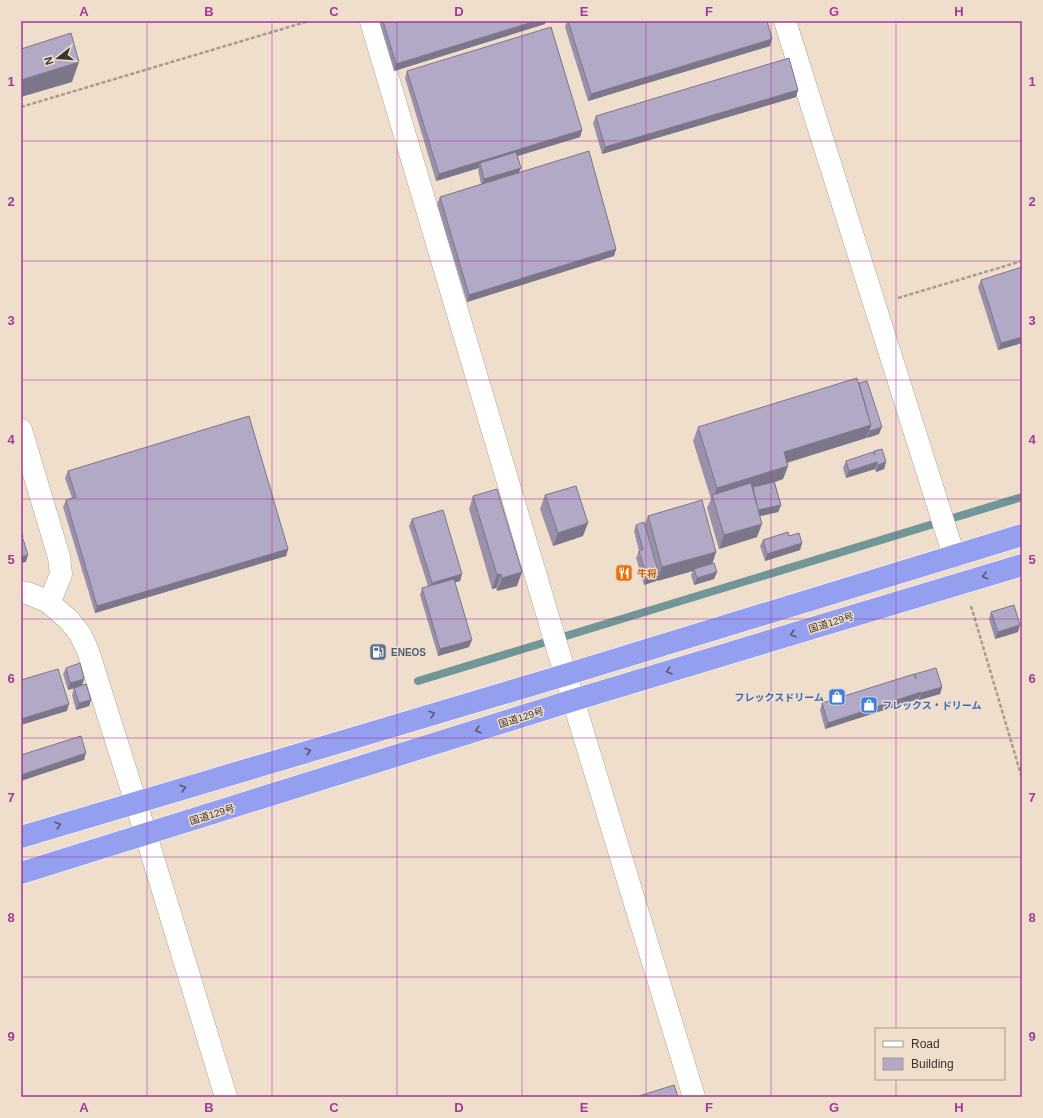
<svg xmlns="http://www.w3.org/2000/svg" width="1043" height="1118" font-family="Arial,'Noto Sans JP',sans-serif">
  <rect width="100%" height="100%" fill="#f0decd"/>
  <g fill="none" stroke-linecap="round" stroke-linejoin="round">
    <path stroke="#719698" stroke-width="8" d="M418,681l604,-184"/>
    <defs>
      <g id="minor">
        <path d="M371,21l186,626 137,450"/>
        <path d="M785,21l169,535"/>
        <path d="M21,430l38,127 2,17 -8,20 -6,7"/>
        <path d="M21,592l6,1 20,8 22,19 11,14 8,17 58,184 80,262"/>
      </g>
      <g id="highway">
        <path d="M21,837l544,-162 457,-140"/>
        <path d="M21,873l553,-173 448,-135"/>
      </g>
    </defs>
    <use href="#minor" stroke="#b3a291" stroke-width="23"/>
    <use href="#highway" stroke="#fff" stroke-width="23"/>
    <g stroke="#a99b8e" stroke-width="2.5" stroke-dasharray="4 2" stroke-linecap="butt">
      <path d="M21,107l288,-86"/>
      <path d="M898,298l124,-37"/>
      <path d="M971,606l51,172"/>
    </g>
    <use href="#minor" stroke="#fff" stroke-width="22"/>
    <use href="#highway" stroke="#959ff0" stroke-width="22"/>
  </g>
  <g fill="#9891a9">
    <path d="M379,21h167l-1,3 -151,47z"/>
    <path d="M567,21h200l5,18 -2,7 -182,55 -23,-74z"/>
    <path d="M407,71l175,59 -2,7 -62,19 3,12 -2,4 97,77 -2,7 -147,46 -30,-98 3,-7 41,-13 -3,-14 1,-2 -43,13 -31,-103z"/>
    <path d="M798,90l-2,7 -194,57 -9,-31 3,-7z"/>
    <path d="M981,280l41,63 -24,7 -20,-63z"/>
    <path d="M859,383l20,51 -12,4v-1l-1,1 -79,25 1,3 -5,13 -8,3 6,23 -3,7 -18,4 -3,21 -38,12 -12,-41 4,-9 -18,-58 5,-14z"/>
    <path d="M874,451l12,11 -2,7 -8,3 -1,-3 -29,9 -3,-10 3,-7 28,-8z"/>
    <path d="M68,471l220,78 -2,7 -191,57 -32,-106 3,-7 6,-2 -7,-20z"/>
    <path d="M545,495l38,41 -30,10 -13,-37z"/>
    <path d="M473,496l44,90 -20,5 -1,-3 -4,1 -23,-80z"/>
    <path d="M648,516l68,36 -4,11 5,9 -3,7 -20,6 -3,-10 2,-4 -36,10v-1l-1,1 -12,4 -8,-27 3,-7 -5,-20 2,-6 9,-1z"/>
    <path d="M412,519l50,55 -2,7 -5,1 14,65 -31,9 -18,-61 2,-7 6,-2 -19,-60z"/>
    <path d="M763,540l39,3 -2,7 -35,11 -5,-15z"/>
    <path d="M991,612l27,20 -23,7 -6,-20z"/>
    <path d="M66,668l18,11 -2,6 9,15 -2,6 -13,4 -4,-15 2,-7 -6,2 -5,-16z"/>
    <path d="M915,674l27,13 -2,7 -21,6 -1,-1 -93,30 -5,-19 2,-7 93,-27z"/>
  </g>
  <g fill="#7c768a">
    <path d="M536,21h10l-1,3 -151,47 2,-7z"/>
    <path d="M772,39l-2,7 -182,55 3,-7z"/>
    <path d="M79,62l-7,20 -51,15v-17z"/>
    <path d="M798,90l-2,7 -194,57 3,-7z"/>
    <path d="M582,130l-2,7 -99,30 -1,-4 -1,5 -43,13 3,-7z"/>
    <path d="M521,168l-3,7 -36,11 2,-7z"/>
    <path d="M616,249l-2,7 -147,46 2,-7z"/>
    <path d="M1022,337v6l-24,7 3,-7z"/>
    <path d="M871,425l-5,13 -87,27 5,-13z"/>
    <path d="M882,427l-3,7 -12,4 3,-7z"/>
    <path d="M877,462l-2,7 -29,9 3,-7z"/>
    <path d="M886,462l-2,7 -8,3 2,-7z"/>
    <path d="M788,466l-5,13 -30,10v-2l-1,2 -39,9 4,-10z"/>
    <path d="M781,505l-3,7 -22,5 2,-7z"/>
    <path d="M588,523l-5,13 -30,10 5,-13z"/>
    <path d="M762,524l-5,13 -38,12 5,-14z"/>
    <path d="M802,543l-2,7 -35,11 2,-7z"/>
    <path d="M288,549l-2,7 -191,57 2,-7z"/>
    <path d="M716,552l-4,13 -18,4 -1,2 -36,10 5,-14z"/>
    <path d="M28,555l-2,7 -5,1v-6z"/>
    <path d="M522,572l-5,14 -20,5 5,-13z"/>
    <path d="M717,572l-3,7 -20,6 3,-7z"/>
    <path d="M462,574l-2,7 -31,9 3,-7z"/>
    <path d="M501,574l-5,14 -4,1 5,-14z"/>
    <path d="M659,574l-3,7 -12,4 3,-7z"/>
    <path d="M1020,625l-2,7 -23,7 3,-7z"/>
    <path d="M472,640l-3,7 -31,9 2,-7z"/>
    <path d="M84,679l-2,7 -14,4 2,-7z"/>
    <path d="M942,687l-2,7 -21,6 2,-7z"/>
    <path d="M921,692l-3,7 -93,30 3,-6z"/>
    <path d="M91,700l-2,6 -13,4 3,-7z"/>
    <path d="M69,704l-2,7 -46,14v-6z"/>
    <path d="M86,753l-2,7 -63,21v-6z"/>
  </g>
  <g fill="#b1a9c5" stroke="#7c768a">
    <path d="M383,21h153l-140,43z"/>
    <path d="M568,21h199l5,18 -181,55z"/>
    <path d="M551,27l31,103 -143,44 -32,-103z"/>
    <path d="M71,33l8,29 -58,18v-31z"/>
    <path d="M789,58l9,32 -193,57 -9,-31z"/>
    <path d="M589,151l27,98 -147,46 -29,-98z"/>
    <path d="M516,152l5,16 -37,11 -4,-16z"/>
    <path d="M1022,267v70l-21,6 -20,-63z"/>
    <path d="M857,378l14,47 -87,27 4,14 -71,22 -19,-61z"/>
    <path d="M867,381l15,46 -12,4 -1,-1 2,-5 -12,-42z"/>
    <path d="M249,416l39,133 -191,57 -31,-106 10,-3 -8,-26z"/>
    <path d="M882,449l4,13 -8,3 -1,-3 -28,9 -3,-10 27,-9 2,3 -1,-4z"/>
    <path d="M774,482l7,23 -23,5 -5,-23z"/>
    <path d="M751,483l11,41 -38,11 -12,-40z"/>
    <path d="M576,486l12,37 -30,10 -13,-38z"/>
    <path d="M497,489l25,83 -20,6 -1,-4 -4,1 -24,-79z"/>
    <path d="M702,500l14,52 -54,15 -14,-51z"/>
    <path d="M443,510l19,64 -30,9 -20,-64z"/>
    <path d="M644,522l15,52 -12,4 -8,-27 4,-2 -7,-24z"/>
    <path d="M21,530l2,7 -2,1z"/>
    <path d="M788,532l1,4 10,-3 3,10 -35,11 -4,-14z"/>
    <path d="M21,539h2l5,16 -7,2z"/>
    <path d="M714,563l3,9 -20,6 -3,-9z"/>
    <path d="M454,579l18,61 -32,9 -18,-61z"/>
    <path d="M1014,605l6,20 -22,7 -7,-20z"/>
    <path d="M80,663l4,16 -14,4 -4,-15z"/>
    <path d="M936,668l6,19 -21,6v-1l-93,31 -6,-20 92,-29 2,5 -1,-5z"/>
    <path d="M58,669l11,35 -48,15v-39z"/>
    <path d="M86,684l5,16 -12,3 -5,-15z"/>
    <path d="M81,736l5,17 -65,22v-20z"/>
    <path d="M674,1085l4,12h-42z"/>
  </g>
  <defs><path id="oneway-chevron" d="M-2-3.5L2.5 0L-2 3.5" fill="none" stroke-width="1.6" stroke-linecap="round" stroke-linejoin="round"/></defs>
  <g stroke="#5a5971">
    <use href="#oneway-chevron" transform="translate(985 576) rotate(164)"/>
    <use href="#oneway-chevron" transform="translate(793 634) rotate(163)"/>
    <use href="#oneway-chevron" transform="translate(669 671) rotate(163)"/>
    <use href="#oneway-chevron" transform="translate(432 714) rotate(-17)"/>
    <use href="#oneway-chevron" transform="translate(478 730) rotate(163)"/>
    <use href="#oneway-chevron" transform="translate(308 751) rotate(-17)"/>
    <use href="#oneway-chevron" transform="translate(183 788) rotate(-17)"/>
    <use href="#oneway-chevron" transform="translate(58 825) rotate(-17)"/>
  </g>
  <path fill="none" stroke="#a2389a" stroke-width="1" stroke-opacity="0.55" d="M147,21v1076M272,21v1076M397,21v1076M522,21v1076M646,21v1076M771,21v1076M896,21v1008M21,141h1001M21,261h1001M21,380h1001M21,499h1001M21,619h1001M21,738h1001M21,857h1001M21,977h1001M896,1079v18"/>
  <defs>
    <symbol id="restaurant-square" viewBox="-11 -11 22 22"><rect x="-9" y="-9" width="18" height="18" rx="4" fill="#e8710a" stroke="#f0decd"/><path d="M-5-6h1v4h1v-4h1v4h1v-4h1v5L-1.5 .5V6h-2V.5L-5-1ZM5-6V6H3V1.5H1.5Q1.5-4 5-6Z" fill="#fff"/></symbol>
    <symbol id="fuel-square" viewBox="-11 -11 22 22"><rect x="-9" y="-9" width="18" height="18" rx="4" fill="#5c6f8a" stroke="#f0decd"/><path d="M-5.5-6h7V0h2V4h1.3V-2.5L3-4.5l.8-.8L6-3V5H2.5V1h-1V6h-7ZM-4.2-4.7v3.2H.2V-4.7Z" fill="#fff"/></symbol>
    <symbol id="shop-square" viewBox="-11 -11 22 22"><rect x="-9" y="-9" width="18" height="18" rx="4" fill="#3f7fe0" stroke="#f0decd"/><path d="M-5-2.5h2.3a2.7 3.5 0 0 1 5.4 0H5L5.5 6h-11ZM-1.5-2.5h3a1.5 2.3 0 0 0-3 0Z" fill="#fff"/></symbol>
  </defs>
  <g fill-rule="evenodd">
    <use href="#restaurant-square" x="614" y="563" width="20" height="20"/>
    <use href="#fuel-square" x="368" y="642" width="20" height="20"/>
    <use href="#shop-square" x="827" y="687" width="20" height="20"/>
    <use href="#shop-square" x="859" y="695" width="20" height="20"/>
  </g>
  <g text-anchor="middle" stroke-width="3" stroke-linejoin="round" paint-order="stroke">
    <g font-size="10" font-weight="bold" fill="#c56008" stroke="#f0decd" text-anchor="start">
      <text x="637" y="577">牛将</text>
    </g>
    <g font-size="10" fill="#3b342d" stroke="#f0decd">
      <text transform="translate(831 622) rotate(-17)" y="4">国道129号</text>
      <text transform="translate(521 717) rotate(-17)" y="4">国道129号</text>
      <text transform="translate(212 814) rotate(-17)" y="4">国道129号</text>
    </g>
    <g font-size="10" font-weight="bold" fill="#4e5e75" stroke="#f0decd" text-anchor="start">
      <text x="391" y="656">ENEOS</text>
    </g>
    <g font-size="10" font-weight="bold" fill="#366cbe" stroke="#f0decd" text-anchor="end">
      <text x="824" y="701">フレックスドリーム</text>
      <text x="882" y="709" text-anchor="start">フレックス・ドリーム</text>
    </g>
  </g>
  <rect width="1043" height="1118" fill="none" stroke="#f0decd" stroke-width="44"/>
  <rect x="875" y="1028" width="130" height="52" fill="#f0decd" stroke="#a89a8d"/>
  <rect x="883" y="1041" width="20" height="6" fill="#ffffff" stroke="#a89a8d"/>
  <text x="911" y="1048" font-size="12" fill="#3b342d">Road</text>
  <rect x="883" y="1058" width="20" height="12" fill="#b1a9c5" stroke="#a89a8d"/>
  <text x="911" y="1068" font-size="12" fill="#3b342d">Building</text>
  <g transform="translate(58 58) rotate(253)" stroke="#f0decd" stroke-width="3" paint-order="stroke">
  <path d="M0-3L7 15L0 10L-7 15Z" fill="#3b342d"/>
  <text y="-6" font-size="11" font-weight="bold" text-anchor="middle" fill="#3b342d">N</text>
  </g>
  <rect x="22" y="22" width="999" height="1074" fill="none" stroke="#a2389a" stroke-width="1.5"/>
  <g font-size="13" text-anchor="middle" font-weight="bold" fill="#a2389a">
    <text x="84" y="16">A</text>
    <text x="209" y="16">B</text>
    <text x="334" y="16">C</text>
    <text x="459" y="16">D</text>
    <text x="584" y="16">E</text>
    <text x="709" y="16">F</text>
    <text x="834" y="16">G</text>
    <text x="959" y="16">H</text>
    <text x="11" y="86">1</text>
    <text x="1032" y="86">1</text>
    <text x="11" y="206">2</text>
    <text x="1032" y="206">2</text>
    <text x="11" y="325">3</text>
    <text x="1032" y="325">3</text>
    <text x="11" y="444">4</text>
    <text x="1032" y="444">4</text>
    <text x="11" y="564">5</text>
    <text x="1032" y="564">5</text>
    <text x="11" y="683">6</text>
    <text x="1032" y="683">6</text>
    <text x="11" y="802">7</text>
    <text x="1032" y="802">7</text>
    <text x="11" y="922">8</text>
    <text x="1032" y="922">8</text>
    <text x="11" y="1041">9</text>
    <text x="1032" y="1041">9</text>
    <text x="84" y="1112">A</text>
    <text x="209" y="1112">B</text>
    <text x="334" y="1112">C</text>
    <text x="459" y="1112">D</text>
    <text x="584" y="1112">E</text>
    <text x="709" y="1112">F</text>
    <text x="834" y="1112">G</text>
    <text x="959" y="1112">H</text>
  </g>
</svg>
